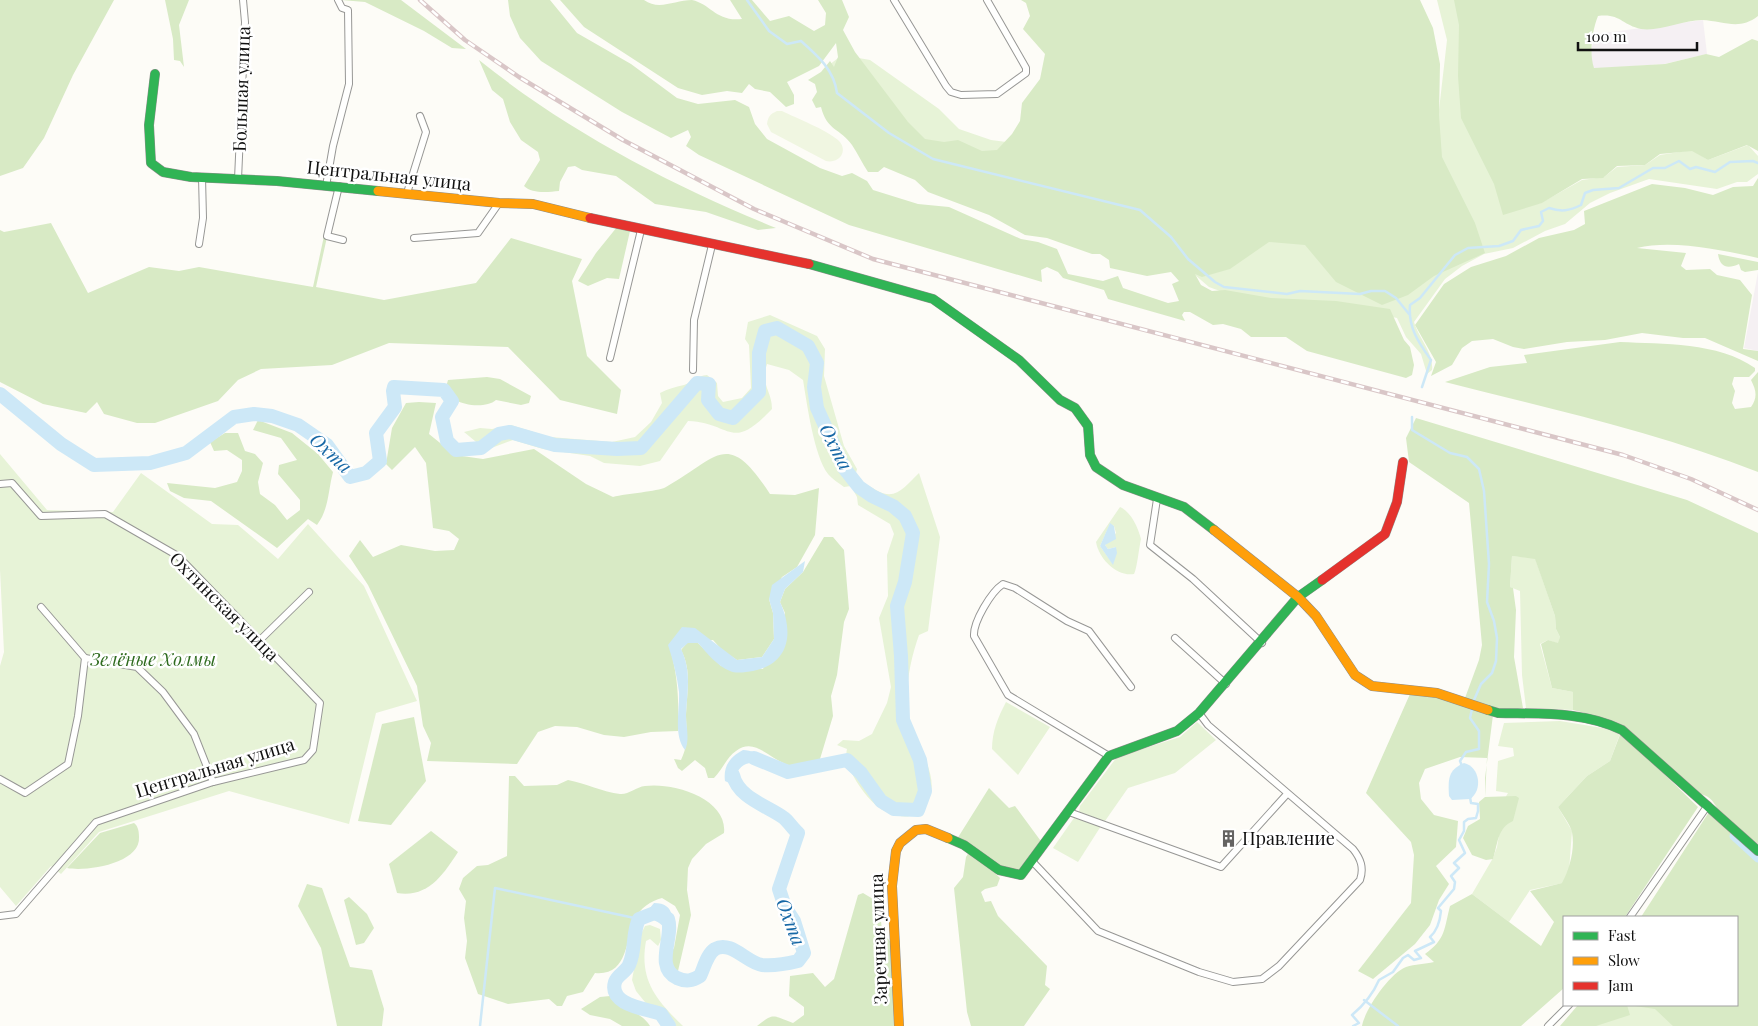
<svg xmlns="http://www.w3.org/2000/svg" width="1758" height="1026" font-family="'Playfair Display',serif">
  <rect width="100%" height="100%" fill="#fdfcf7"/>
  <g fill="#f5f0f3">
    <path d="M1703,20l4,34 -43,10 -72,5 -2,-16 6,-19z"/>
    <path d="M1758,272v79l-14,-3z"/>
  </g>
  <g fill="#e7f3d7" fill-rule="evenodd">
    <path d="M1437,0h45l46,206 13,-3 41,-23 22,-3 13,-10 28,-2 15,-10 32,-5 16,10 40,-15 10,11v18l-11,8h-10l-20,7 -68,-10 -39,14 -20,10 -25,21 -20,7 -32,17 -29,6 -22,12 -17,13 -31,43c5,17 20,31 18,48l-5,4 -6,-20 -15,-17 -9,-19 -19,-4 -139,-16 -30,-11 -29,-25 -227,-83 -124,-114 13,-10 28,5 69,49 20,20 32,11 38,5 407,-9 11,-96z"/>
    <path d="M770,315l47,21 8,13 -1,27 20,70 13,23 -3,12c9,1 14,4 22,9 20,12 29,-4 43,-17l21,64 -12,94 -9,4c-9,26 -15,54 -10,82 5,28 39,66 13,92 -11,11 -21,8 -35,3 -17,-6 -45,-45 -40,-63l-10,-4 6,-5 16,1 13,-7 15,-31 4,-16 -12,-69 9,-22 -1,-41 7,-21 -4,-10 -32,-19 -1,-8 -6,-11 -7,1c-5,-4 -12,-8 -16,-13 -14,-18 -21,-70 -25,-94l-14,-10 -22,-6c-7,22 5,26 5,45 -42,44 -39,14 -84,12l-28,40 -20,5 -36,-3 -14,-7 -47,-7 -30,-9 -27,10 -22,-18 16,-4 12,1 19,-4 39,12 62,5 23,-5 16,-15 11,-19 -2,-10c8,-4 15,-6 24,-8 9,-3 13,-9 23,-10l10,8 1,13 5,6 19,-4 9,-10 -2,-43 -4,-6 3,-17z"/>
    <path d="M0,454l47,56 66,2 28,-39 71,51 26,1 40,34 30,-35 56,62 53,115 -41,12 -27,111 -120,-33 -130,41 -38,42 -10,-8 -35,40 -16,-19v-221l4,-14 -4,-82z"/>
    <path d="M1120,507c11,5 18,20 21,32 -2,9 -4,30 -7,35 -17,3 -35,-15 -38,-32zM1110,524l4,2 2,7 -11,12 3,4 8,-2 -3,17 -13,-18z"/>
    <path d="M1512,556l23,2 20,58 1,13 4,8 -1,7 -11,-4 -8,4 12,44 21,4v18l-47,-2 -4,-33 -2,-84 -10,-4z"/>
    <path d="M1006,702l44,25 -32,48 -26,-26c0,-17 6,-32 14,-47z"/>
    <path d="M1560,721l61,10 -11,30 -23,15 -29,31 14,24 -3,40 -6,12 -33,7 -21,32 -37,-28 21,-36 4,-11 8,-49 3,-5 -12,-2 2,-30 16,-5 -1,-8 -15,-2 6,-23z"/>
    <path d="M1197,722l19,18 -41,33 -47,15 -23,33 -26,-9 1,-6 37,-49 63,-20z"/>
    <path d="M1074,818l27,8 -23,36 -25,-14z"/>
    <path d="M650,925l10,4 1,11 -3,6 -8,-7 -4,2c-7,39 10,59 37,85h-9l-15,-16 -10,-3 -13,-16 -4,-11 8,-44 5,-10z"/>
    <path d="M1597,1005h140l21,21h-184z"/>
  </g>
  <g fill="#d8eac5">
    <path d="M0,0h114l-41,75 -29,63 -21,30 -23,8z"/>
    <path d="M165,0h24l-10,25 5,42 -4,-6 -6,-1 -1,-21z"/>
    <path d="M341,0h60l65,49 -14,-1 -28,-17 -59,-29z"/>
    <path d="M508,0h42l27,33 54,31 46,34 21,6 37,-4 14,7 6,17 12,15 53,29 22,8 10,-3 15,8 6,9 45,14 31,3 72,32 17,3 19,7 11,25 35,7 15,-5 5,12 45,15 11,-2 -7,-17 7,-3 -8,-9 -24,4 -37,-8 -1,-8 -9,-6h-8l-45,-16 -22,-3 -36,-20 -61,-23 -13,-12 -31,-13 -6,5h-10c-6,-9 -10,-18 -16,-27 -12,-17 -25,-14 -31,-38l-5,1 -4,-8 5,-8 -2,-8 -7,-4 13,-8 9,-11 4,6 4,-10 -2,-14 -17,23 -32,16 7,13v9l-8,3 -16,-15 -15,-3 -6,-5 -7,9 -15,-2 -25,4 -24,-7 -94,-61 -24,-27h84c15,11 31,0 48,0 19,4 24,22 50,19l-12,-19h22l18,21 19,-5 25,15 11,-6 1,-12 -8,-13h24l7,17 -6,13 12,22 53,70 17,17 19,3 14,-2 24,11 15,-1 15,-16 8,-13 2,-18 18,-24 5,-25 -22,-25 7,-13 -4,-13 -5,-3h399l13,28 7,36 -1,51 3,42 33,66 10,30 -51,23 -26,19 -26,10 -46,-23 -31,-37 -36,-3 -39,27 -28,8 -7,-3 6,11 11,6 13,-1 46,8 65,3 54,8 14,31 6,7 4,18 -2,10 -6,3 -99,-27 -21,-14h-35l-10,-8 -18,-5 -10,1 -23,-13h-6l-2,3 3,6 -77,-22 -4,-9 -41,-12 -5,-6 -11,-5 -6,3 1,12 -193,-57 -150,-70 -13,-9 5,-9 -3,-7 -17,8 -49,-26 -81,-51 -21,-23 -10,-22z"/>
    <path d="M1454,0h304v16c-19,15 -34,5 -56,4 -18,0 -44,12 -61,9 -19,-4 -21,-16 -43,-13 -6,15 -9,37 -4,52l71,-4 41,-10 13,3 33,-18 6,2v110l-11,-6 -39,15 -16,-9 -32,3 -15,11 -28,1 -14,12 -21,1 -40,24 -39,12 -9,-31 -33,-66 -3,-42 1,-51z"/>
    <path d="M479,60c88,71 192,125 297,168l-18,2 -52,-18 -51,-8 -39,-28 -34,-6 -7,-4 -7,1 -8,15 -1,9c-11,1 -27,3 -35,-5l16,-26 -2,-8 -17,-12 -11,-18 -7,-23 -11,-9z"/>
    <path d="M1758,178v80c-35,-8 -86,-19 -121,-10l49,5 -5,13 5,4 24,-1 7,6 23,5 12,15 -9,54 15,2v10l-53,-23h-22l-41,-5 -37,7 -38,2 -43,7 -11,-2 -20,-8 -21,2 -10,7 -10,17 -21,11 5,-14 -21,-37 29,-41 27,-17 35,-11 33,-18 35,-8 11,-6 -1,-13 68,-27 33,4 28,7 20,-8 20,-1z"/>
    <path d="M51,223l37,70 61,-26 30,4 20,-4 114,20 11,-51 3,1 -11,50 68,13 92,-17 35,-45 71,21 -10,22 15,75 34,34 -4,24 -57,-14 -52,-53 -119,-4 -57,22 -71,4 -23,11 -20,21 -63,22h-18l-33,-9 -7,-12 -11,11 -43,-9 -43,-22v-152l4,2z"/>
    <path d="M617,227l13,4 -11,48 -12,-1 -19,8 -10,-5 18,-28z"/>
    <path d="M1718,254l40,8v8l-13,2 -4,-2 -2,-6c-11,5 -19,4 -21,-10z"/>
    <path d="M1620,342c43,2 98,0 135,26v3l-6,6h-15l-2,7 3,7 -3,12 3,6 16,-2c7,-10 5,-17 0,-27l7,-8v100c-101,-40 -207,-63 -313,-90l45,-15 37,-4 -3,-8z"/>
    <path d="M487,377l13,2 31,17 -2,7 -8,2 -25,-5c-9,8 -31,6 -40,0 -4,-3 -7,-9 -10,-13l2,-7z"/>
    <path d="M419,402l17,1 -7,31 26,21 28,4 51,-10 52,35 27,13c14,-4 44,-5 53,-10 53,-30 61,-59 104,7l25,1 24,-7 -4,47 -18,32 -15,10 -13,22 4,14 1,26 -12,18 -25,3 -15,-10 -9,-10 -44,5c9,29 10,55 9,86l-27,1 -27,5 -20,-2 -27,-8 -22,-1 -17,6 -21,32 -90,-3 4,-18 -8,-17 -6,-40 -49,-101 -19,-29 11,-16 13,17 28,-12 34,6 19,-1 5,-11 -10,-8 -16,-3 -7,-65 -11,-16 -23,23 -6,-6 6,-36 14,-25z"/>
    <path d="M1416,418l271,82 71,33v311c-12,-10 -29,-20 -38,-32 -7,-9 -7,-15 -20,-18l-75,-66 -32,-13 -20,-5v-18l-21,-4 -11,-44 7,-4 10,3 2,-6 -4,-8 -1,-13 -20,-57 -23,-3 -2,31 3,1 3,22 -2,47 9,51 -25,1 -33,-11 14,-38 3,-15 -13,-142 -60,-41 -3,-24z"/>
    <path d="M258,420l34,13 26,21 15,18c-5,19 -4,37 -16,53l-9,-6 -31,29 -66,-47 -27,-3 -14,-7 -3,-8 48,5 22,-6 5,-11v-11l-15,-10 -13,1 -4,-9 15,-9h13l7,18 10,3 8,9 -5,19 2,12 15,11 12,15 13,-10v-10l-22,-26 1,-9 18,-5 -16,-22 -28,-8z"/>
    <path d="M824,537h9l11,13 5,59 -5,13 -7,53 -6,21 2,20 -13,43c-4,2 -9,7 -13,7 -32,7 -47,-33 -71,-15 -10,7 -13,18 -22,27h-6l-3,-10 -10,-8 -13,11 -4,-3 -4,-9 7,1c9,-20 5,-25 5,-46 1,-23 6,-43 -5,-64l6,-7h11l23,23 42,3 22,-56 -5,-11 5,-13 18,-17z"/>
    <path d="M1410,694l31,4 52,17 -8,63v19l31,-1 3,2 -6,23c-16,7 -15,23 -20,38l-7,1 -14,-5 -9,-17 5,-12 12,-7 -1,-17 6,-5 2,-39 -27,-1 -35,12 -6,14 2,16 13,16 24,6 -2,26 -20,19 13,18 -10,16 -9,25 -15,19 -42,35 -15,-8 53,-68 3,-48 -3,-13 -45,-49z"/>
    <path d="M414,717l12,64 -35,44 -33,-4 24,-97z"/>
    <path d="M1621,732l77,75 -73,110h-61v71l-43,38h-159c3,-17 28,-53 44,-59 9,-3 19,-3 28,-5l-9,-8c21,-15 19,-25 25,-48l22,-12 69,52 13,-24 -24,-31 32,-8c8,-15 13,-34 10,-51 -2,-8 -10,-18 -14,-25l29,-31 23,-15z"/>
    <path d="M509,776h6l9,10 33,-1 11,-5c17,3 35,12 52,14 8,1 16,-7 25,-8 27,-4 83,12 79,47l-18,11 -14,15 -4,9 -1,22 4,25 -13,56 -5,2 -5,-16 6,-9 6,-33 -5,-9 -13,-8c-11,3 -22,10 -27,21 -10,22 -7,57 -40,54l-12,19 -16,4 -5,10h-5l-8,-7 -41,5 -30,-10 -13,-36 2,-17 -3,-23 2,-17 -7,-12 4,-11 14,-12 11,-1 19,-9z"/>
    <path d="M989,788l20,20 6,-2 28,38 -22,28 -29,-8 -35,-25z"/>
    <path d="M1709,812l49,46v168h-85l-18,-17 -27,-4h109v-88h-96z"/>
    <path d="M134,823c4,3 5,8 5,14 2,26 -52,35 -72,31l33,-35z"/>
    <path d="M431,831l27,21c-15,23 -30,46 -61,41l-8,-29z"/>
    <path d="M969,852h4l27,26 -3,8 -12,3 -4,3 4,10 6,-1 7,15 49,50 -2,19 5,4 -26,37h-53l-4,-14 -13,-124 9,-11 3,-20z"/>
    <path d="M307,884l15,4 28,79 22,3 12,39 -2,17h-45l-16,-78 -23,-42z"/>
    <path d="M863,893l10,6 7,12 2,20 10,13 2,82h-137c18,-14 15,-10 36,-3l11,-8v-8l-15,-11 1,-20 23,-3 12,14 9,-8 24,-84z"/>
    <path d="M349,897l18,17 7,14 -10,15 -8,2 -12,-45z"/>
    <path d="M610,996c11,13 31,15 40,30h-28l-12,-7 -20,-4 -9,-6 19,-12z"/>
    <path d="M1578,1005h49l3,10 -34,11h-36z"/>
  </g>
  <path fill="#f0f6e1" d="M777,111h5c16,8 43,18 56,29 11,10 2,24 -12,21l-55,-29 -4,-8c1,-7 3,-10 10,-13z"/>
  <g fill="#cde8f7">
    <path d="M1110,523l4,3 2,13 -11,6 3,4 8,-2 1,6 -4,12 -13,-19z"/>
    <path d="M805,561l-2,11 -18,17 -5,13c14,30 10,62 -27,69 -7,1 -17,3 -23,0 -13,-5 -23,-18 -32,-28h-10l-7,6c11,23 6,42 5,66 0,12 4,24 -1,35 -12,-15 -5,-40 -6,-58 -2,-16 -6,-32 -11,-47l14,-18 13,1 42,32 25,-3 12,-18 -1,-26 -4,-14 3,-14z"/>
    <path d="M743,750c12,1 21,5 28,16 -13,-5 -29,-7 -35,9l6,14 -17,-8c-2,-15 5,-24 18,-31z"/>
    <path d="M1464,763c16,4 19,27 6,36l-18,1 -3,-4c-1,-17 -1,-26 15,-33z"/>
    <path d="M654,903c22,0 20,19 14,34 -2,-10 -7,-14 -17,-18l-14,5z"/>
  </g>
  <g fill="none" stroke-linecap="round" stroke-linejoin="round">
    <g stroke="#cde8f7" stroke-width="2.5">
      <path d="M747,0l22,31 18,13 14,-3c17,15 33,29 36,52l52,40 44,26 207,51 31,27 17,22 27,23 9,5 63,7 13,-3 60,3 11,-3h14l11,7 13,16"/>
      <path d="M1422,387l9,-27c-12,-17 -23,-32 -21,-55l10,-7 35,-43 13,-7 31,-2 14,-5 8,-11 18,-4 4,-5 -2,-9 8,-4c12,4 20,3 32,-3l4,-12 8,-3 26,-2 34,-20h12l14,-7 11,8 6,-2 19,5 15,-10 23,-1 5,2"/>
      <path d="M1412,417v13l38,23 17,4 12,12 5,22 5,73 -2,38 7,19 3,17 -1,23 -4,12 -11,11 -7,16 -4,18 9,13v18l-13,3 -6,9 2,5"/>
      <path d="M1364,1000l34,26"/>
      <path d="M480,1026l15,-138 144,31"/>
      <path d="M1353,1026l6,-3 -7,-8c12,-10 21,-21 27,-35l14,-8 10,-14 5,-3 6,5 7,-2 -6,-7 19,-9 -4,-5c8,-7 10,-16 11,-26l-3,-3 16,-19 1,-7 -4,-6 8,-8 -5,-5 11,-10 -6,-13 5,-9v-9l4,-3 8,-1 2,-7v-7l-7,-1 -1,-6"/>
    </g>
    <path stroke="#cde8f7" stroke-width="9" d="M1734,836l24,22"/>
    <g stroke="#cde8f7" stroke-width="14">
      <path d="M0,394l61,50 33,21 56,-2 36,-10 48,-36 20,-3 18,2 26,9 29,20 23,32 16,-4 14,-12 -4,-28 19,-26 -2,-16 1,-4 50,3 8,11 -10,16 5,24 9,9 25,-2 18,-14 11,-2 45,13 62,4 24,-1 56,-65 12,1 -1,16 11,14 14,4 26,-26v-39l6,-22 12,-3 31,18 9,17 -3,24 3,21 27,60 15,19 13,9 21,10 12,10 8,17 -8,49 -8,24 4,50 2,64 17,40 5,31 -7,19 -24,-1 -13,-8 -20,-28 -14,-13 -59,12 -34,-14"/>
      <path d="M669,1026l-8,-12c-12,-5 -53,-8 -46,-32 2,-7 11,-10 14,-17 7,-15 3,-32 10,-46l18,-7 11,7c6,18 -14,48 9,59 9,4 15,3 23,-2 4,-8 7,-22 15,-27 16,-9 32,14 47,16 13,1 24,-1 36,-4l6,-8 -10,-32 -9,-14 -6,-18 19,-56c-5,-4 -9,-11 -14,-15 -16,-12 -46,-20 -51,-43"/>
    </g>
    <defs>
      <g id="street">
        <path d="M894,0l52,86 5,6 10,3 36,-1 29,-21v-5l-39,-68"/>
        <path d="M238,179l7,-157 -2,-22"/>
        <path d="M326,186l7,-40 16,-62 -1,-74 -6,-2 -4,-8"/>
        <path d="M339,186l-12,50 16,4"/>
        <path d="M407,193l19,-61 -6,-16"/>
        <path d="M414,238l64,-5 21,-30"/>
        <path d="M199,244l4,-26 -1,-41"/>
        <path d="M610,358l31,-128"/>
        <path d="M693,370l1,-50 18,-75"/>
        <path d="M0,484l12,-1 29,33 64,-2 73,42 142,147 -7,47 -9,10 -91,22 -117,40 -80,92 -16,2"/>
        <path d="M1157,499l-7,46 43,34 69,64"/>
        <path d="M41,607l44,51 52,9 26,25 31,42 19,48"/>
        <path d="M1175,638l51,46"/>
        <path d="M259,641l50,-49"/>
        <path d="M1109,756l-101,-61 -34,-59c-1,-14 17,-44 29,-52l12,4 52,33 22,10 42,56"/>
        <path d="M0,779l25,14 43,-29 10,-48 7,-58"/>
        <path d="M1069,812l152,55 66,-73"/>
        <path d="M1032,861l66,70 101,41 34,10 29,-3 17,-13 81,-86c4,-12 1,-21 -7,-31l-145,-124 -9,-12"/>
        <path d="M1630,917l78,-112"/>
        <path d="M1548,1026l21,-21"/>
      </g>
      <g id="fast">
        <path d="M155,74l-6,51 2,38 12,9 28,5 86,4 101,10"/>
        <path d="M809,264l124,35 86,61 41,40 15,8 13,18 2,29 6,12 27,18 61,22 30,23"/>
        <path d="M1488,710l10,3c42,1 85,-2 124,17l136,121"/>
        <path d="M948,838l16,7 35,25 22,5 88,-119 68,-25 22,-18 99,-116 24,-17"/>
      </g>
      <g id="slow">
        <path d="M378,191l121,12 34,1 57,14"/>
        <path d="M1214,530l84,67 18,19 39,59 17,11 65,7 51,17"/>
        <path d="M899,1026l-7,-140 4,-35 4,-8 16,-13 10,-1 22,9"/>
      </g>
      <g id="jam">
        <path d="M590,218l219,46"/>
        <path d="M1322,580l63,-46 12,-32 6,-40"/>
      </g>
    </defs>
    <use href="#street" stroke="#979795" stroke-width="8"/>
    <use href="#fast" stroke="#8e8d8b" stroke-width="10"/>
    <use href="#slow" stroke="#8e8d8b" stroke-width="10"/>
    <use href="#jam" stroke="#8e8d8b" stroke-width="10"/>
    <use href="#street" stroke="#fffffe" stroke-width="6"/>
    <use href="#fast" stroke="#30b455" stroke-width="9"/>
    <use href="#slow" stroke="#ff9f0a" stroke-width="9"/>
    <use href="#jam" stroke="#e5322d" stroke-width="9"/>
    <defs>
      <path id="rail" d="M420,0l45,40 54,37 104,63 131,69 119,50 750,196 68,24 67,31"/>
    </defs>
    <use href="#rail" stroke="#d9c6c7" stroke-width="4.5"/>
    <use href="#rail" stroke="#fff" stroke-width="2.5" stroke-dasharray="8" stroke-linecap="butt"/>
  </g>
  <defs>
    <symbol id="building-bare" viewBox="-9 -9 18 18"><path d="M-4-6H4V6H1V3H-1V6H-4ZM-2.5-4.3h1.7v1.8h-1.7ZM.8-4.3h1.7v1.8H.8ZM-2.5-1h1.7V.8h-1.7ZM.8-1h1.7V.8H.8Z" fill="#646362" stroke="#fff" stroke-width="2.5" paint-order="stroke"/></symbol>
  </defs>
  <g fill-rule="evenodd">
    <use href="#building-bare" x="1216" y="826" width="25" height="25"/>
  </g>
  <g text-anchor="middle" stroke-width="5" stroke-linejoin="round" paint-order="stroke">
    <g font-size="18" fill="#111" stroke="#fff">
      <text transform="translate(242 89) rotate(-88)" y="6">Большая улица</text>
      <text transform="translate(389 176) rotate(6)" y="6">Центральная улица</text>
      <text transform="translate(224 607) rotate(45)" y="6">Охтинская улица</text>
      <text transform="translate(215 768) rotate(-17)" y="6">Центральная улица</text>
      <text transform="translate(879 939) rotate(-92)" y="6">Заречная улица</text>
    </g>
    <g font-size="18" font-style="italic" fill="#2f6b1f" stroke="#fff">
      <text x="153" y="666">Зелёные Холмы</text>
    </g>
    <g font-size="18" fill="#111" stroke="#fff" text-anchor="start">
      <text x="1242" y="845">Правление</text>
    </g>
    <g font-size="19" font-style="italic" fill="#1768a6" stroke="#fff">
      <text transform="translate(836 447) rotate(63)" y="7">Охта</text>
      <text transform="translate(331 453) rotate(43)" y="7">Охта</text>
      <text transform="translate(791 922) rotate(69)" y="7">Охта</text>
    </g>
  </g>
  <rect x="1563" y="916" width="175" height="90" fill="#ffffff" stroke="#a0a0a0"/>
  <rect x="1573" y="932" width="25" height="8" fill="#30b455" stroke="#a0a0a0"/>
  <text x="1608" y="941" font-size="15" fill="#111111">Fast</text>
  <rect x="1573" y="957" width="25" height="8" fill="#ff9f0a" stroke="#a0a0a0"/>
  <text x="1608" y="966" font-size="15" fill="#111111">Slow</text>
  <rect x="1573" y="982" width="25" height="8" fill="#e5322d" stroke="#a0a0a0"/>
  <text x="1608" y="991" font-size="15" fill="#111111">Jam</text>
  <path d="M1578 42v8h119v-8" fill="none" stroke="#111111" stroke-width="2.5"/>
  <text x="1586" y="42" font-size="15" fill="#111111" stroke="#ffffff" stroke-width="4" paint-order="stroke">100 m</text>
</svg>
